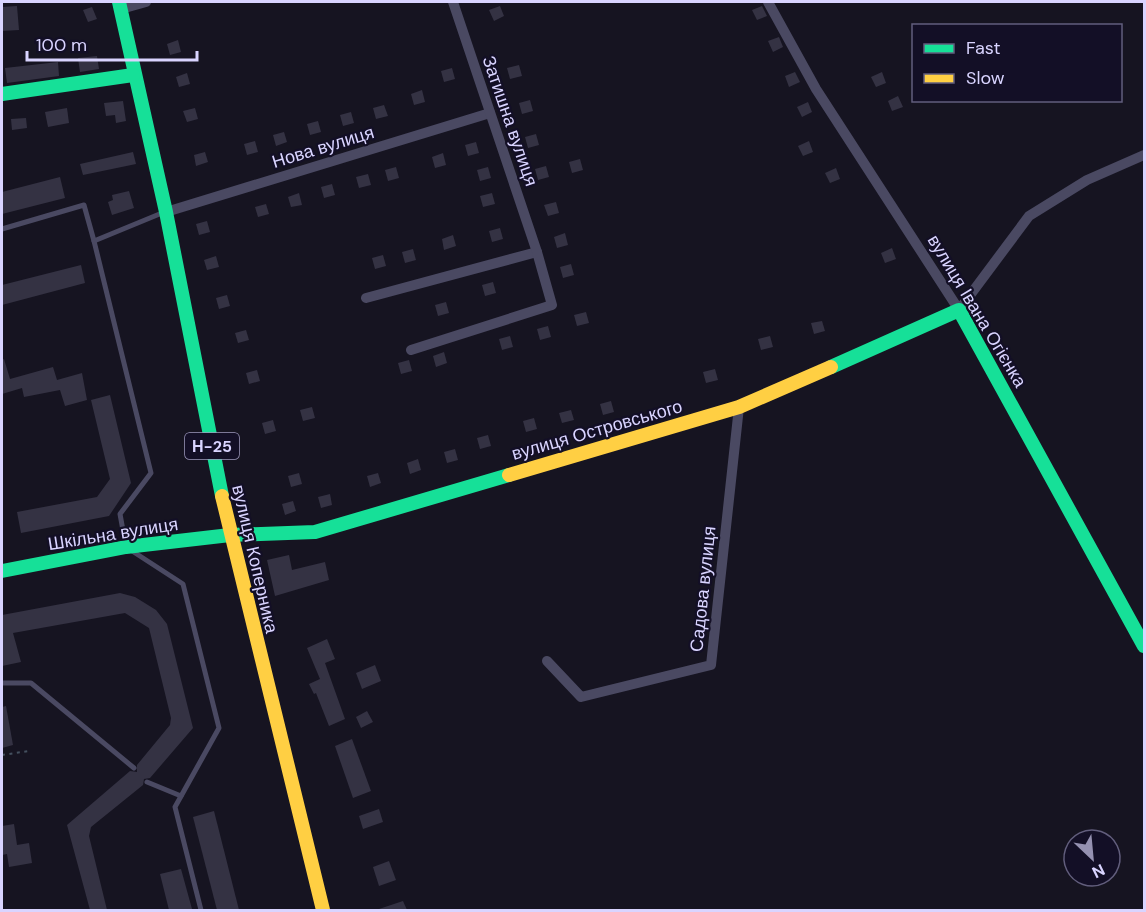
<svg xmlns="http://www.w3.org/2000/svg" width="1146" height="912" font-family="'DM Sans',sans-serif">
  <rect width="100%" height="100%" fill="#161421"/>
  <g fill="#343243">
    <path d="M17,6l2,24 -17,1v-24z"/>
    <path d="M500,6l4,10 -10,5 -5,-11z"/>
    <path d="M762,6l5,10 -10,4 -5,-10z"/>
    <path d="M92,7l5,12 -9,3 -5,-12z"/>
    <path d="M779,37l4,10 -10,5 -5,-11z"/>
    <path d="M178,40l3,12 -11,3 -3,-11z"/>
    <path d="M97,56l2,13 -19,3 -2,-14z"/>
    <path d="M58,62l1,14 -52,7 -2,-15z"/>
    <path d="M519,65l3,11 -12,3 -3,-11z"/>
    <path d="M452,68l3,11 -11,3 -3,-11z"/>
    <path d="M795,72l5,10 -11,5 -4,-11z"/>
    <path d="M882,72l4,11 -10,4 -5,-10z"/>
    <path d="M187,73l3,11 -11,3 -3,-10z"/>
    <path d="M422,90l3,12 -11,3 -3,-11z"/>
    <path d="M898,96l5,11 -11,4 -4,-10z"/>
    <path d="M530,100l3,11 -11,3 -3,-11z"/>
    <path d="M123,101l3,20 -10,2 -1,-8 -9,1 -2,-13z"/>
    <path d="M808,102l4,10 -10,5 -5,-10z"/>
    <path d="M384,105l4,11 -12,3 -3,-11z"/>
    <path d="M67,108l2,15 -21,4 -3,-15z"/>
    <path d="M195,108l3,11 -11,3 -4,-11z"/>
    <path d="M351,112l3,11 -11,3 -3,-11z"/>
    <path d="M26,118l1,10 -15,2 -1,-11z"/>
    <path d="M318,121l3,11 -11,3 -3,-11z"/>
    <path d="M284,132l3,10 -11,4 -3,-11z"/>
    <path d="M536,134l3,11 -11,3 -3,-11z"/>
    <path d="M255,141l3,11 -11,3 -3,-11z"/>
    <path d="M809,141l4,11 -10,4 -5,-10z"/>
    <path d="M476,142l3,11 -11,3 -3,-11z"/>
    <path d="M133,152l3,12 -53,11 -3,-11z"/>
    <path d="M205,152l3,10 -12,4 -2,-11z"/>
    <path d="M443,153l3,12 -11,3 -3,-11z"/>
    <path d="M580,159l3,11 -11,3 -3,-11z"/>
    <path d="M546,166l3,11 -11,3 -3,-11z"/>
    <path d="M396,167l3,11 -11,3 -3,-11z"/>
    <path d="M488,167l3,11 -11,3 -3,-11z"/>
    <path d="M836,168l4,11 -10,4 -5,-10z"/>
    <path d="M368,174l3,11 -12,3 -3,-11z"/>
    <path d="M60,177l5,21 -63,16v-22z"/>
    <path d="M332,184l3,11 -11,3 -3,-11z"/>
    <path d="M129,191l5,17 -22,7 -4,-13 5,-2 -1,-5z"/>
    <path d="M299,193l3,12 -11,2 -3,-10z"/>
    <path d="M492,193l3,11 -12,3 -3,-11z"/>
    <path d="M556,202l3,11 -11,3 -4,-11z"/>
    <path d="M266,204l3,10 -11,3 -3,-10z"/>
    <path d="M207,221l3,11 -11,3 -3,-11z"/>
    <path d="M500,228l3,11 -11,3 -3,-11z"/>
    <path d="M565,233l3,12 -11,3 -3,-11z"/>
    <path d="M453,235l3,11 -12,4 -2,-11z"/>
    <path d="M892,248l4,11 -11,4 -4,-10z"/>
    <path d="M413,249l3,11 -11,3 -3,-11z"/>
    <path d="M383,255l3,11 -11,3 -3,-11z"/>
    <path d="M216,256l3,11 -12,3 -3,-10z"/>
    <path d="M571,264l3,11 -11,3 -3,-11z"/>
    <path d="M81,265l4,18 -83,22v-20z"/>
    <path d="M493,282l3,11 -11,3 -3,-11z"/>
    <path d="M227,295l3,11 -11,3 -3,-11z"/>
    <path d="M446,302l3,11 -11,3 -3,-11z"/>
    <path d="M586,312l3,11 -12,3 -3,-11z"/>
    <path d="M822,321l3,10 -11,3 -3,-11z"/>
    <path d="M548,326l3,11 -11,3 -3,-11z"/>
    <path d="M246,330l3,10 -11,3 -3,-10z"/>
    <path d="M510,336l3,11 -11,3 -3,-11z"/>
    <path d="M770,336l3,11 -12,3 -3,-11z"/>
    <path d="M444,352l3,11 -11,4 -3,-11z"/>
    <path d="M4,359l6,20 43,-12 4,13 25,-7 5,27 -22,6 -5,-16 -36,7 -2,-9 -20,6v-34z"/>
    <path d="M409,360l3,11 -11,3 -3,-11z"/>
    <path d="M715,369l3,11 -12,3 -3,-11z"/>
    <path d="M257,370l3,11 -11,3 -3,-11z"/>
    <path d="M110,395l21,88 -22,33 -88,17 -4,-21 80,-15 13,-18 -19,-79z"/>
    <path d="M611,401l3,11 -11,3 -3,-11z"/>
    <path d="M312,407l3,11 -12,3 -3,-11z"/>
    <path d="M571,410l3,10 -12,3 -3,-10z"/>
    <path d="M534,418l3,11 -11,3 -3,-11z"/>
    <path d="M273,420l3,11 -11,3 -3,-11z"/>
    <path d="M488,435l3,11 -11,3 -3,-11z"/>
    <path d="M455,449l3,11 -11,3 -3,-11z"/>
    <path d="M418,459l3,11 -11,4 -3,-11z"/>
    <path d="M299,473l3,11 -11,3 -3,-11z"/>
    <path d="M378,473l3,10 -11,4 -3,-11z"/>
    <path d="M330,494l2,11 -11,3 -3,-11z"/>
    <path d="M293,501l3,10 -11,4 -3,-11z"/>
    <path d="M289,555l3,15 33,-8 4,18 -54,16 -8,-36z"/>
    <path d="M120,593l15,4 21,13 11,14 26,104 -43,50 -6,1 -1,6 -52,42 -2,9 18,74h-17l-23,-85 63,-54 7,1v-7l33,-40 1,-7 -22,-90 -24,-15 -112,20 8,29 -19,4v-51z"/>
    <path d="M327,639l8,20 -10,4 20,56 -16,7 -13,-33 -2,1 -5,-10 11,-5 -13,-31z"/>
    <path d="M375,665l6,16 -19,8 -6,-16z"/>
    <path d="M6,706l7,39 -11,3v-41z"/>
    <path d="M367,711l6,11 -12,6 -5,-11z"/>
    <path d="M352,739l19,52 -18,7 -18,-52z"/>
    <path d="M379,809l4,13 -20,7 -4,-13z"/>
    <path d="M214,811l25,99h-22l-24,-93z"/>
    <path d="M14,824l3,21 12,-2 3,20 -23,4 -2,-13 -5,1v-29z"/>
    <path d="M389,861l7,19 -17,6 -6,-19z"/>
    <path d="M181,869l11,40 -23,1 -9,-36z"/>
    <path d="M403,901l4,9h-28v-1z"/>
  </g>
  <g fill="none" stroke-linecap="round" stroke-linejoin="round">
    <path stroke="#44505f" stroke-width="2" stroke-dasharray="3 4.5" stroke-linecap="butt" d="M2,755l27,-4"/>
    <g stroke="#4a4962" stroke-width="5">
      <path d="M2,229l82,-24 10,36 68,-28"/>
      <path d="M94,241l57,232 -31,41 6,33 57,37 36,144 -44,79 26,103"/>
      <path d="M2,683h29l103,85"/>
      <path d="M147,782l34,14"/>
    </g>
    <g stroke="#4a4962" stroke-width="10">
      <path d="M768,2l48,87 143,221 70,-94 58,-36 57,-25"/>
      <path d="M121,9l25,-7"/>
      <path d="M166,212l324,-99"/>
      <path d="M366,298l171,-46"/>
      <path d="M411,350l141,-45 -15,-53 -84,-250"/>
      <path d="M547,661l34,36 130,-32 28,-258"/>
    </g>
    <g stroke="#16e098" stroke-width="14">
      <path d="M119,2l47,210 56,284"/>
      <path d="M2,94l131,-19"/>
      <path d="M831,367l128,-57 185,336"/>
      <path d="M2,571l124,-24 104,-12 85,-3 194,-57"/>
    </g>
    <g stroke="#ffcf43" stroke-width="14">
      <path d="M509,475l230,-68 92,-40"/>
      <path d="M222,496l101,414"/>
    </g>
  </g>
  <g text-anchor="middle" stroke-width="4.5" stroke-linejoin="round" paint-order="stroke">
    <rect fill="#130f26" stroke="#9e99be" stroke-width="1.5" x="185" y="433" width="54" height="26" rx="4.5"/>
    <g font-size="16" font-weight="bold" fill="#d9d4ff">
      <text x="212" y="452">Н-25</text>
    </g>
    <g font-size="18" fill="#d9d4ff" stroke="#130f26">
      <text transform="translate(510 121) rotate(71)" y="6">Затишна вулиця</text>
      <text transform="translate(323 147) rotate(-17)" y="6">Нова вулиця</text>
      <text transform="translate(977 311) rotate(59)" y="6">вулиця Івана Огієнка</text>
      <text transform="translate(597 430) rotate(-16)" y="6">вулиця Островського</text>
      <text transform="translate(113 534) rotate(-9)" y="6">Шкільна вулиця</text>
      <text transform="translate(255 559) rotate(77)" y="6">вулиця Коперника</text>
      <text transform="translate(703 589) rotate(-84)" y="6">Садова вулиця</text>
    </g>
  </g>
  <rect width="1146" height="912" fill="none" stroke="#d9d4ff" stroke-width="6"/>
  <rect x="912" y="24" width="210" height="78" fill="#130f26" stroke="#625e7d" stroke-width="1.5"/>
  <rect x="924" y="44" width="30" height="9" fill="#16e098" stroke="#625e7d" stroke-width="1.5"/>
  <text x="966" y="54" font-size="18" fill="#d9d4ff">Fast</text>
  <rect x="924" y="74" width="30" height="9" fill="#ffcf43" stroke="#625e7d" stroke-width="1.5"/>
  <text x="966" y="84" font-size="18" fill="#d9d4ff">Slow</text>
  <g transform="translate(1092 858) rotate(154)"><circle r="28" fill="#130f26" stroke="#625e7d" stroke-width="1.5"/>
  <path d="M0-4.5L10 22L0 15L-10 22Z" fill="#9591b1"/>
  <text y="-9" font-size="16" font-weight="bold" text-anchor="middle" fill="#d9d4ff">N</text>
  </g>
  <path d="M27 51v9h170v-9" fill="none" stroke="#d9d4ff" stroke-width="3"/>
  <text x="36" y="51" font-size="18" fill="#d9d4ff" stroke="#130f26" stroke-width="4.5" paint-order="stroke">100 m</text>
</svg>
